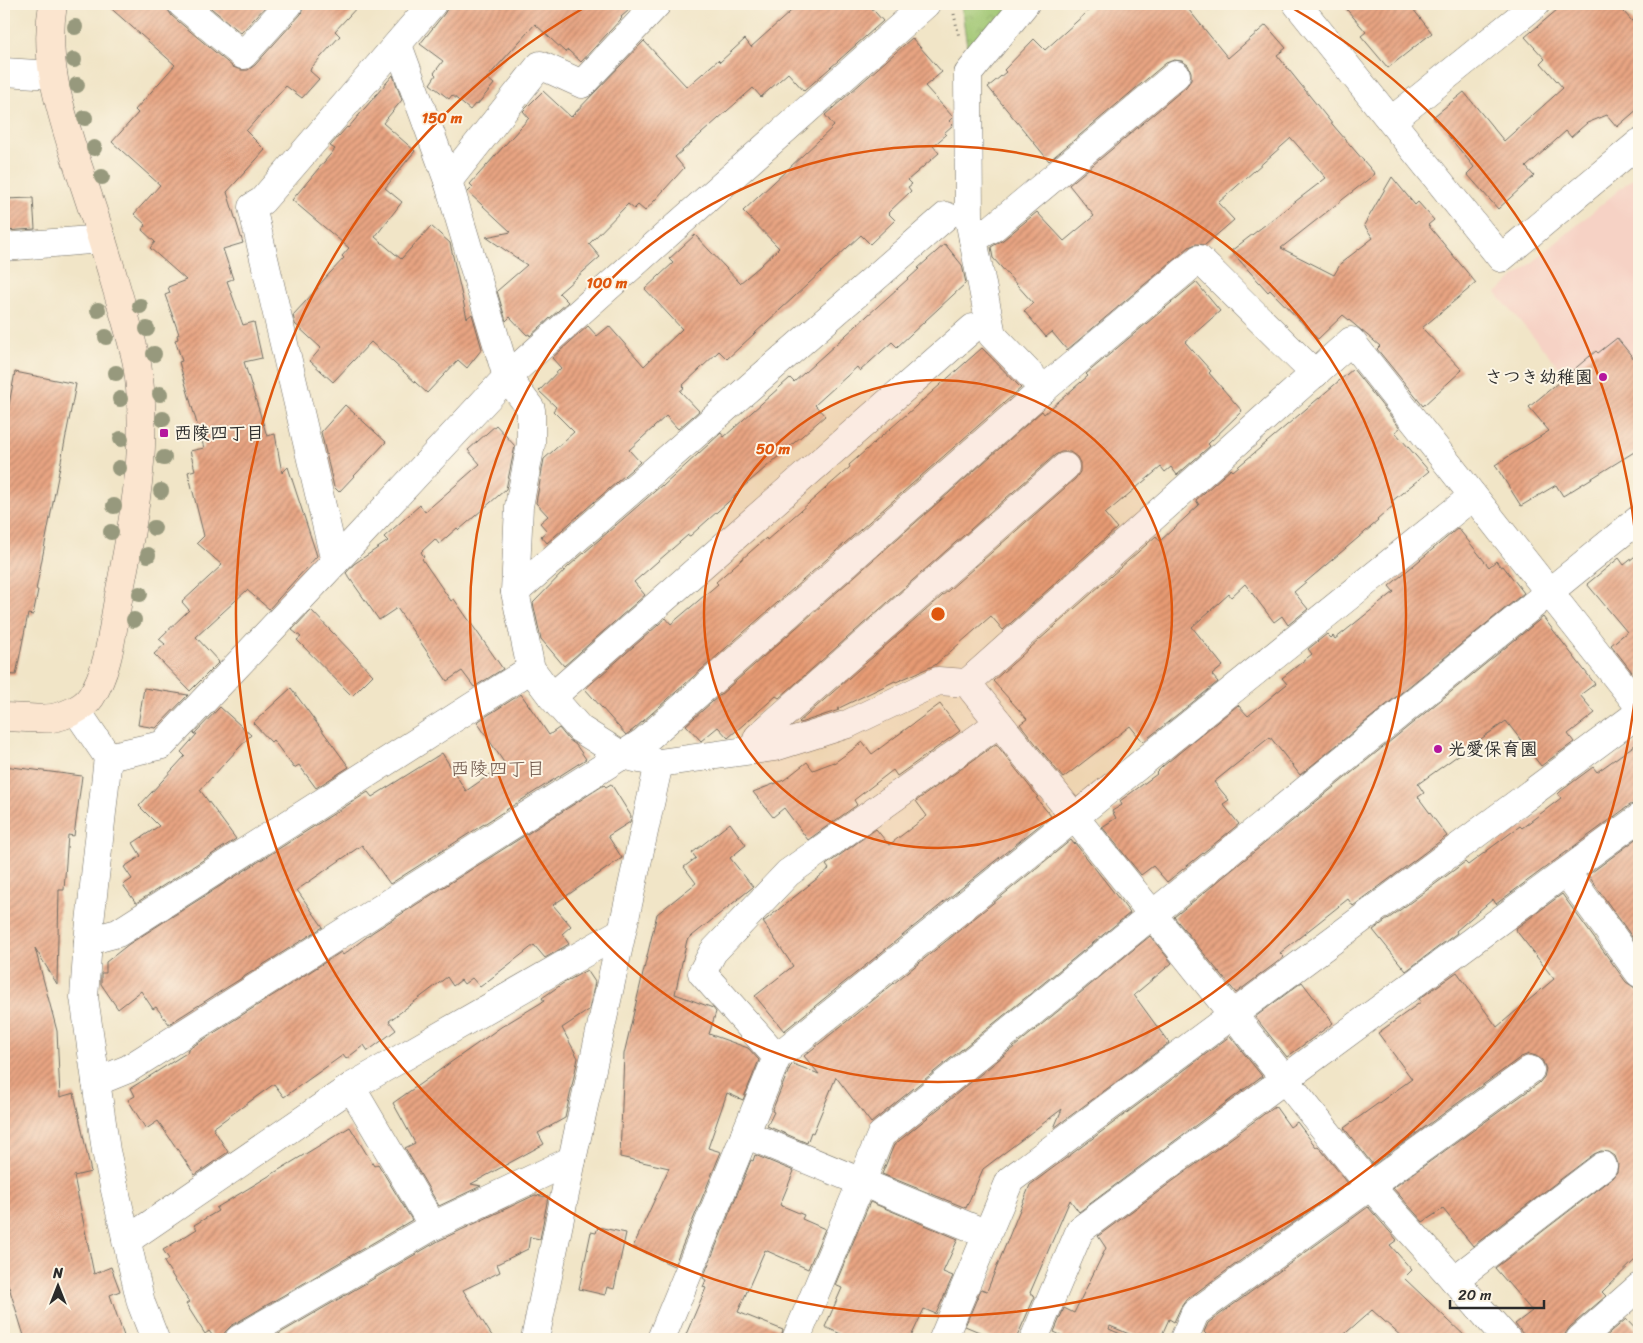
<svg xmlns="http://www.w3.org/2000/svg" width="1643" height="1343" font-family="Sriracha,'Klee One',sans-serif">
  <defs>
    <pattern id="park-crowns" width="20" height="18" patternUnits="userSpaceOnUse" patternTransform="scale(1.25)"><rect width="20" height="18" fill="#9fc671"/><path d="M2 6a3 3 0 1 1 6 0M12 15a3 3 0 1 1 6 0" fill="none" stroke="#89aa62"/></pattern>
    <pattern id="building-hatch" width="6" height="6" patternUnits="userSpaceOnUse" patternTransform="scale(1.25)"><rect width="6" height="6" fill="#e8a482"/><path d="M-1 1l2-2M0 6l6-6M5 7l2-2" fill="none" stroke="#bc866b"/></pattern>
  </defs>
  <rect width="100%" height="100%" fill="#fcf5e5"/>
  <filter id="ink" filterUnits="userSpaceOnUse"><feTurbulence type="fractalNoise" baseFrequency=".02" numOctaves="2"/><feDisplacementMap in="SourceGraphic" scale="10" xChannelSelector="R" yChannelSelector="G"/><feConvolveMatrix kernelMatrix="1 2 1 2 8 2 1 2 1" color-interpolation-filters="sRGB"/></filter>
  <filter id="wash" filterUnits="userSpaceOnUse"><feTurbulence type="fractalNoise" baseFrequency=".0096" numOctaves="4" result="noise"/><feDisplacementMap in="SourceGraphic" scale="20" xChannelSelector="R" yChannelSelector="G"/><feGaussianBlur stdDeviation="1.12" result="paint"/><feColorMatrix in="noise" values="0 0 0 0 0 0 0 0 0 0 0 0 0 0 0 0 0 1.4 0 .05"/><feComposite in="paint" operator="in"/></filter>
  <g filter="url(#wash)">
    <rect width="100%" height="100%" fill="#f1e5c7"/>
    <path fill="#f6d2c5" d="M1639,173v288l-143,-168z"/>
    <path fill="url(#park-crowns)" stroke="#65784e" d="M961,4h57l-49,56z"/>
    <g id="blocks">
      <g fill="url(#building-hatch)">
        <path d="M106,4h61l1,6 4,6 61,51 8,3h7l7,-5 46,-51 3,-10h56l-25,27 5,5 -29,32 -1,3 9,8 -17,19 -16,-12 -40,45 19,19 -38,42 16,51 -20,6 10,30 -6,2 16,44 11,-3 8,36 -18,4 23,74 8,-2 7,39 6,-6 29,89 -48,53 -22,-19 -51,47 23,25 -29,29 -36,-37 11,-10 -6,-5 30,-29 -7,-8 40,-37 -25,-22 7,-7 -16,-64 7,-2 -5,-19 14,-3 -25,-86 3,-1 -7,-21 3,-1 -1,-4 2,-1 -14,-39 5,-2 -2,-6 18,-7 -36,-32 5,-6 -13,-12 4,-5 -12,-11 26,-29 -48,-43 26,-29 -3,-3 40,-45z"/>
        <path d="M206,4h62l-27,29z"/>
        <path d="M450,4h186l-15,13 1,1 -41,44 -13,-12 -3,2 -30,-28 -48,54 7,6 -17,21 -2,-1 -5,6 -18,-15 -3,4 -19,-15 6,-9 -2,-2 9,-12 -23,-17 24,-30z"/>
        <path d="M799,4h69l15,17 -79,70 -16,-18 -27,24 -8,-9 -78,69 9,11 -39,43 -7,-6 -4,4 -6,-5 -39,40 11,13 -41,36 9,9 -38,34 -1,-2 -2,1 -17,-18 -4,4 -9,-30 30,-26 -41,-28 25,-5 -43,-40 5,-5 -3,-3 59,-66 -6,-7 20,-20 28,26 73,-76 43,46 31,-27 2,2 25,-23 6,8z"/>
        <path d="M1096,4h88l44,54 38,-33 20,23 -9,7 56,70 42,49 -94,74 53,27 7,-12 32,-25 -9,-13 28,-48 23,28 3,-3 16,18 -6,5 48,58 -54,45 40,42 -39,36 -46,-57 3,-3 -37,-31 -25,24 -48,-49 -2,2 -37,-41 95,-73 -35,-40 -73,65 16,17 -29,25 -9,-1 -7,3 -122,103 -15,-18 -6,5 -22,-26 9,-8 -40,-45 -2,-11 12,-7 34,-28 27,29 30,-25 -25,-31 117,-98 5,-7v-8l-3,-7 -6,-4 -8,-1 -8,3 -117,98 -61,-74 18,-15 -2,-2 30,-31 11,11z"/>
        <path d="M1342,4h67l23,29 -44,35 -27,-32 5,-4z"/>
        <path d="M1564,4h53l22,25v79l-22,19 -10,-12 -20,8 -16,14 -5,-6 -40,36 8,9 -36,33 -31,-35 7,-7 -41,-50 31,-25 40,49 59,-53 -22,-25 4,-4 -20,-22z"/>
        <path d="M912,38l30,34 -17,14 28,31 -4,4 4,4 -9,8 2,2 -13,11 6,7 -31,27 4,4 -4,3 3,4 -23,22 7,7 -25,24 -9,-9 -134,124 -8,-8 -37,35 2,2 -4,3 19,20 -21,18 -12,-13 -37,34 11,12 -93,81 -6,-7 6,-5 -7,-8 8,-7 -12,-13 8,-44 30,-27 -21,-21 3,-4 -17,-16 22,-23 -9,-10 36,-32 9,10 12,-10 35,40 38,-37 -37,-40 28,-26 -4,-4 26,-24 45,48 19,-16 20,-19 -36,-37 91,-85 -9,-11z"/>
        <path d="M393,75l9,25 -19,23 32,28 -30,37 17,14 -27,35 26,22 30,-33 19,17 17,75 5,-4 10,35 -15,19 -9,-8 -31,33 -56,-51 -38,40 -23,-21 11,-13 -26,-24 -2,-9 25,-27 -1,-1 27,-29 -2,-2 7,-8 -57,-48 43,-51 -5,-3 17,-19 1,1z"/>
        <path d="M33,198l2,31 -31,2v-32z"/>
        <path d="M945,244l17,21 4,18 -69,64 -5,-5 -32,29 -3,-4 -42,38 10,11 -90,78 1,1 -46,41 -2,-1 -54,47 11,13 -81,71 -23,-27 -8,-36 36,-37 93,-81 1,1 58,-53 3,4 66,-59 4,4 125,-113 -1,-1z"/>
        <path d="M1196,282l24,29 -35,31 26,29 -2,2 33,38 -34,33 2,2 -33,29 -6,-8 -6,5 -4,-5 -56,47 12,14 -114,102 -12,-14 -56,49 -39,17 -1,-1 -58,28 2,1 -39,13 -1,-1 276,-243 5,-7v-9l-3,-6 -7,-5h-9l-6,3 -276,243 -3,-2 -48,42 -10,-11 -17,14 -15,-16 356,-314 2,3 44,-38 -2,-2z"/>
        <path d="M1617,338l22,27v84l-76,47 -7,-11 -35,21 -26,-41 54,-34 -20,-24 67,-56 2,2z"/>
        <path d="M982,348l39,40 -387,341 -8,6 -41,-46 81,-71 5,6 47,-40 -2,-2 50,-44 1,2 83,-73 -1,-2z"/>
        <path d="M1353,369l47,59 -5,4 34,39 -38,31 3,3 -17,15 1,1 -84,71 14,17 -20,16 -6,-9 -8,6 -29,-38 -14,13 -2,-3 -37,33 31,39 -11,9 6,7 -75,60 -13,-16 -67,52 -43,-54 7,-5 -34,-38 163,-145 4,5 39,-36 -3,-5 35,-31 2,2z"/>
        <path d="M15,372l61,12 -40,206h2l-5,25 -5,-1 -12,61 -12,-1v-242z"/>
        <path d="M345,405l41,37 -47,50 -5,-5 -13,-55z"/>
        <path d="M496,425l19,21 -9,43 -47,41 -2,-2 -18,16 -4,-5 -14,13 3,5 -2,2 29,42 3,-2 49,70 -29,18 -12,-16 -15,10 -50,-73 -18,12 -33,-47 8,-9 34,-23 -4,-4 36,-32 5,7 55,-48 -12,-14z"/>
        <path d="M1458,528l31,39 7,-6 5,6 2,-1 21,27 -224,182 -30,-38 -56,45 15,18 -6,4 16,20 -72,58 -14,-16 -12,9 -39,-48 14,-9 -4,-7 10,-6 -2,-4 37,-27 -1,-1 7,-7 75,-61 10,11 39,-32 -5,-6 30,-24 -4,-5 19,-15 4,4 2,-2 2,3 59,-47 -5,-6z"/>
        <path d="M1639,553v128l-28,-36 16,-13 -40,-48 32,-26 5,7z"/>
        <path d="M311,610l62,65 -21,21 -55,-56 4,-3 -9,-7z"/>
        <path d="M1543,617l52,67 -15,11 15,18 -27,21 6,8 -33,24 -35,-45 -88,63 6,9 -6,4 29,39 -94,70 -5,-7 -68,54 4,4 -48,36 -62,-76z"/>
        <path d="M144,688l44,7 -32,33 -18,-3z"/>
        <path d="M291,688l58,79 -33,21 -17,-23 -5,3 -21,-28 -2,2 -18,-19z"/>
        <path d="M521,694l28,41 10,-7 9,11 8,6 10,14 -196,125 -28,-39 -65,45 26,37 -154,97 -13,-17 -3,2 -12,-18 -23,18 -17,-25v-11h5v-11l23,-18 239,-152 4,5 70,-44 24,38 39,-27 -28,-42z"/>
        <path d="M940,704l20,27 -63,45 -4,-6 -39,30 3,5 -49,35 -24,-32 -11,9 -20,-25 31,-12 23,-18 6,8 21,-8v1l29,-21 9,12z"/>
        <path d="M220,707l31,28 -51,55 36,49 -100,64 -13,-18 9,-6 -8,-12 17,-11 -8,-13 26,-17 -20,-20 46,-50 -4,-4 16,-18h-3z"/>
        <path d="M1639,742v61l-9,2 -134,99 -3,-5 -37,32 1,2 -51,38 -33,-41 92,-68 3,3 52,-39 2,2 39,-30 -3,-4 3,-3 32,-24 4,5z"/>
        <path d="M996,744l42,53 -2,1 15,18 -267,215 -29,-35 38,-30 -30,-44 66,-53 -3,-4 50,-36 13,16 38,-29 -11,-15z"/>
        <path d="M4,766l78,10 -8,60 -6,-1 -4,55h-5l-2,94 -22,-36 22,83 3,66 14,-4 17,79 -17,4 20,98 17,-7 9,24 -10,4 15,44h-100l-17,-55 -4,2z"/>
        <path d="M611,784l20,32 -1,6 -22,14 14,22 -69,47 18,21 -9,8 7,10 -24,14 -11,-13 -54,42 -8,-9 -8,6 -3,-4 -8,6 -6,-9 -58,44 7,9 -28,21 -4,-6 -18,14 -3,-4 -59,42 -10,-13 -61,44 15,24 -33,23 -37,-54 -12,8 -18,-29 7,-4 -4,-8 57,-36 -1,-2 154,-98 2,3 30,-23 231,-147 2,2z"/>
        <path d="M730,823l16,22 -16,13 23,29 -66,53 -12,54 38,14 3,4 -7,22 39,14 11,12 -16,40 -16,-7 -19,55 13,4 -47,114 -41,-19 36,-79 -49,-11 4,-103 33,-140 39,-31 -12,-16 12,-9 -4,-5z"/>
        <path d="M1639,837v105l-2,2 -49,-69z"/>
        <path d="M1071,840l3,4 1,-1 55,70 -259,210 -35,-46 -23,56 -2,-1 -4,11 -40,-17 7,-14 -2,-1 18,-44 3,-3 26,10 -15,-18z"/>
        <path d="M1562,894l64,88 9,6 4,6v262l-37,36 4,4 -36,31 -5,7v5h-38l-12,-15 17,-13 -37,-43 117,-90 5,-6 1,-8 -3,-8 -6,-4 -8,-1 -7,3 -121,92 -30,-37 -20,13 -30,-34 146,-105 5,-6 2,-8 -4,-9 -6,-4 -7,-2 -8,3 -148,108 -29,-37 68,-49 -34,-46 43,-31 -2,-3 38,-27 40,55 57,-48 -39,-50z"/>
        <path d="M1150,936l22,27 -38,32 35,48 -115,85 8,-19 -79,60 -17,39 -84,-34 12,-29z"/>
        <path d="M587,970l8,12 -6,28 -27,18 16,30 -13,60 -27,15 6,11 -73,40 10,2 -42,20 -34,-58 10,-5 -22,-40 108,-76 43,-26 -2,-3 20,-14z"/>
        <path d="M1302,982l31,41 -46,34 -32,-40z"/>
        <path d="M1230,1036l32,40 -183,136 -9,-12 -40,93 5,3 -19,43h-20l-31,-13 16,-37 6,2 43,-106z"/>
        <path d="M1275,1106l15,21 7,-5 19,25 2,-1 30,37 -162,117 -5,7 -7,15 -5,-3 -9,20h-19l-31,-13 -1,3 23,10h-71l2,-3 -9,-4 10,-24 10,5 32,-65 -8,-12z"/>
        <path d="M350,1127l24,39 4,-2 34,56 -181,106 -6,6 -2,7h-8l-6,-8 -4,3 -19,-30 3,-2 -25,-40 5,-3 -6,-9 34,-21 -3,-4 24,-14 -2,-3z"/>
        <path d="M755,1155l39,16 -14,34 24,10 -2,4 23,10 -17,40 -43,-19 -27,62 45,18 -2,9h-97l22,-51 -3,-1 3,-7 -3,-2 48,-118 2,1z"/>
        <path d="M535,1195l13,2 -8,42 -10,-2 -2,12 -31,15 3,8 -37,18 31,49h-224l170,-99z"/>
        <path d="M870,1202l88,37 -15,33 10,4 -17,38 -12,-5 -14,30h-58l-27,-12 17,-39 -7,-3z"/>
        <path d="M1368,1207l29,33 -7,5 22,25 -8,8 64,61h-64l-32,-29 -33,29h-128l-7,-7 4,-9z"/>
        <path d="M598,1227l28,6 -12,56 -7,-2 -2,8 -26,-6 12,-57 5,1z"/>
        <path d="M1626,1319l13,14v6h-36z"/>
      </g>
    </g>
  </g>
  <g filter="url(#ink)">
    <use href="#blocks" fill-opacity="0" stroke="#706c62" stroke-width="1"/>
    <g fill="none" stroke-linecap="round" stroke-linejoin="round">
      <defs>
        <g id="street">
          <path d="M182,4l61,51 46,-51"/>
          <path d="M1025,4l-57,70 1,145 23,116 52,54"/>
          <path d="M1297,4l204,254 138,-115"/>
          <path d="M398,45l50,136 59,196 24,32v35l-12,62 -4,86 16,77 21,28 28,32 41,26 38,8 116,-16 73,-23 90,-43 29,2 404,504 136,152"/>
          <path d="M4,72l49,3"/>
          <path d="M1391,121l145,-117"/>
          <path d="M448,181l92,-116 42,19 75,-80"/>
          <path d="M973,239l20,-11 183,-153"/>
          <path d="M4,247l98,-8"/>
          <path d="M335,562l-83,-355 10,-6 170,-197"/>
          <path d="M515,592l431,-376"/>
          <path d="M967,683l384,-342 288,365"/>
          <path d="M552,697l421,-369"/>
          <path d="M76,710l32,47 -20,184 -4,56 22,154 35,152 14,36"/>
          <path d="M753,750l5,-13 307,-270"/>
          <path d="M108,757l54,-12 173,-183 172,-185 419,-373"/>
          <path d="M1566,872l73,101"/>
          <path d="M88,941l30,-8 413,-264"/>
          <path d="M777,1057l-75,-84 11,-21 75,-79 211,-150"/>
          <path d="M96,1082l32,-13 515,-327 401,-353 155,-130 116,115"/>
          <path d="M351,1087l82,139"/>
          <path d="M745,1134l242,100"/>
          <path d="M126,1241l225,-154 270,-155"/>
          <path d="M1454,1280l149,-114"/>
          <path d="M239,1339l194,-113 139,-66"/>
          <path d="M535,1339l37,-179 87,-397"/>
          <path d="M661,1339l116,-282 696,-561"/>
          <path d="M796,1339l85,-204 758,-616"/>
          <path d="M943,1339l67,-159 629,-467"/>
          <path d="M1034,1339l46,-109 559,-412"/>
          <path d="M1184,1339l11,-26 335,-243"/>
          <path d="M1580,1339l59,-52"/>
        </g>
        <path id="secondary" d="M4,717c15,0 33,3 48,1 13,-2 32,-10 39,-21 18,-27 21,-65 27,-97 15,-78 32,-156 19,-236 -5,-25 -13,-50 -20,-74 -12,-42 -25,-83 -39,-124 -17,-54 -35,-104 -25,-162"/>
      </defs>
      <use href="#street" stroke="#706c62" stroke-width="29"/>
      <use href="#secondary" stroke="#706c62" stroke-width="29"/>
      <path stroke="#706c62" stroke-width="3" stroke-dasharray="1 4" stroke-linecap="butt" d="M954,14l5,23"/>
      <use href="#street" stroke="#fff" stroke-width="28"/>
      <use href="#secondary" stroke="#fbe5cf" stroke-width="28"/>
    </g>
    <g fill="#97997d">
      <circle cx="75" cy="27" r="8"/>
      <circle cx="74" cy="60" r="8"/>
      <circle cx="77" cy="85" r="8"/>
      <circle cx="85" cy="118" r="8"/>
      <circle cx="94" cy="148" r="8"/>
      <circle cx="102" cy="177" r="8"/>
      <circle cx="140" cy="306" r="8"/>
      <circle cx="98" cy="310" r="8"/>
      <circle cx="147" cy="329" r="8"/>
      <circle cx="106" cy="337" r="8"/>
      <circle cx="154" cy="354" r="8"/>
      <circle cx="116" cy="373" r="8"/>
      <circle cx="160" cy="394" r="8"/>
      <circle cx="120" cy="399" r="8"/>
      <circle cx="163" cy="419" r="8"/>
      <circle cx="121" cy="439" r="8"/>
      <circle cx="164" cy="458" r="8"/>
      <circle cx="119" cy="468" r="8"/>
      <circle cx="161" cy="491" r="8"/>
      <circle cx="114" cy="506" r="8"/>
      <circle cx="154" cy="528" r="8"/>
      <circle cx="111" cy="532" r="8"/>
      <circle cx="148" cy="555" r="8"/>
      <circle cx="140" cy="594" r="8"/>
      <circle cx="134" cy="620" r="8"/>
    </g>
  </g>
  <circle cx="938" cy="614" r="234" fill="#df570e" fill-opacity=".12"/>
  <g fill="none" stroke="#df570e" stroke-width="2.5">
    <circle cx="938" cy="614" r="234"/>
    <circle cx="938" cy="614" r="468"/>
    <path d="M1639 651A702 702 0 1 1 587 6M1289 6A702 702 0 0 1 1639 577"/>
  </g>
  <g fill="#b5179e" stroke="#fcf5e5" stroke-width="2">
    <circle cx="1603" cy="377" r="5"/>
    <rect x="159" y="428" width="10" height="10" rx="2.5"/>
    <circle cx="1438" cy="749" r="5"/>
  </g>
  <g text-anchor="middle" stroke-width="4" stroke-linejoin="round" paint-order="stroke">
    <g font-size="18" font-weight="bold" fill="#2b2b2b" stroke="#fcf5e5" text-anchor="start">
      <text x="1593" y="383" text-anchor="end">さつき幼稚園</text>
      <text x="174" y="439">西陵四丁目</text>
      <text x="1448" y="755">光愛保育園</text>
    </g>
    <g font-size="19" fill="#6d5549" stroke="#fcf5e5">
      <text x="498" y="775">西陵四丁目</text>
    </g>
  </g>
  <circle cx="938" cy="614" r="8" fill="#df570e" stroke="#fcf5e5" stroke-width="2.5"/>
  <g font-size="15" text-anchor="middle" font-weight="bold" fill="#df570e" stroke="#fcf5e5" stroke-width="4" stroke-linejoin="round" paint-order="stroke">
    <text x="442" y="123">150 m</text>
    <text x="607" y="288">100 m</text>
    <text x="773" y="454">50 m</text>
  </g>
  <rect width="1643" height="1343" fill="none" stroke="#fcf5e5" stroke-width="20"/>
  <g transform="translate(58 1286)" stroke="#fcf5e5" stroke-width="4" paint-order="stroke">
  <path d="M0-4L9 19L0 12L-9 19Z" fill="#2b2b2b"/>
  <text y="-8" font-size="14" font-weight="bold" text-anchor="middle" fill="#2b2b2b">N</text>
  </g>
  <path d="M1450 1300v8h94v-8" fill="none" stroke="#2b2b2b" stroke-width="2.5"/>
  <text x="1458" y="1300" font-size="15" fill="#2b2b2b" stroke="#fcf5e5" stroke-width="4" paint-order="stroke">20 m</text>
</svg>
